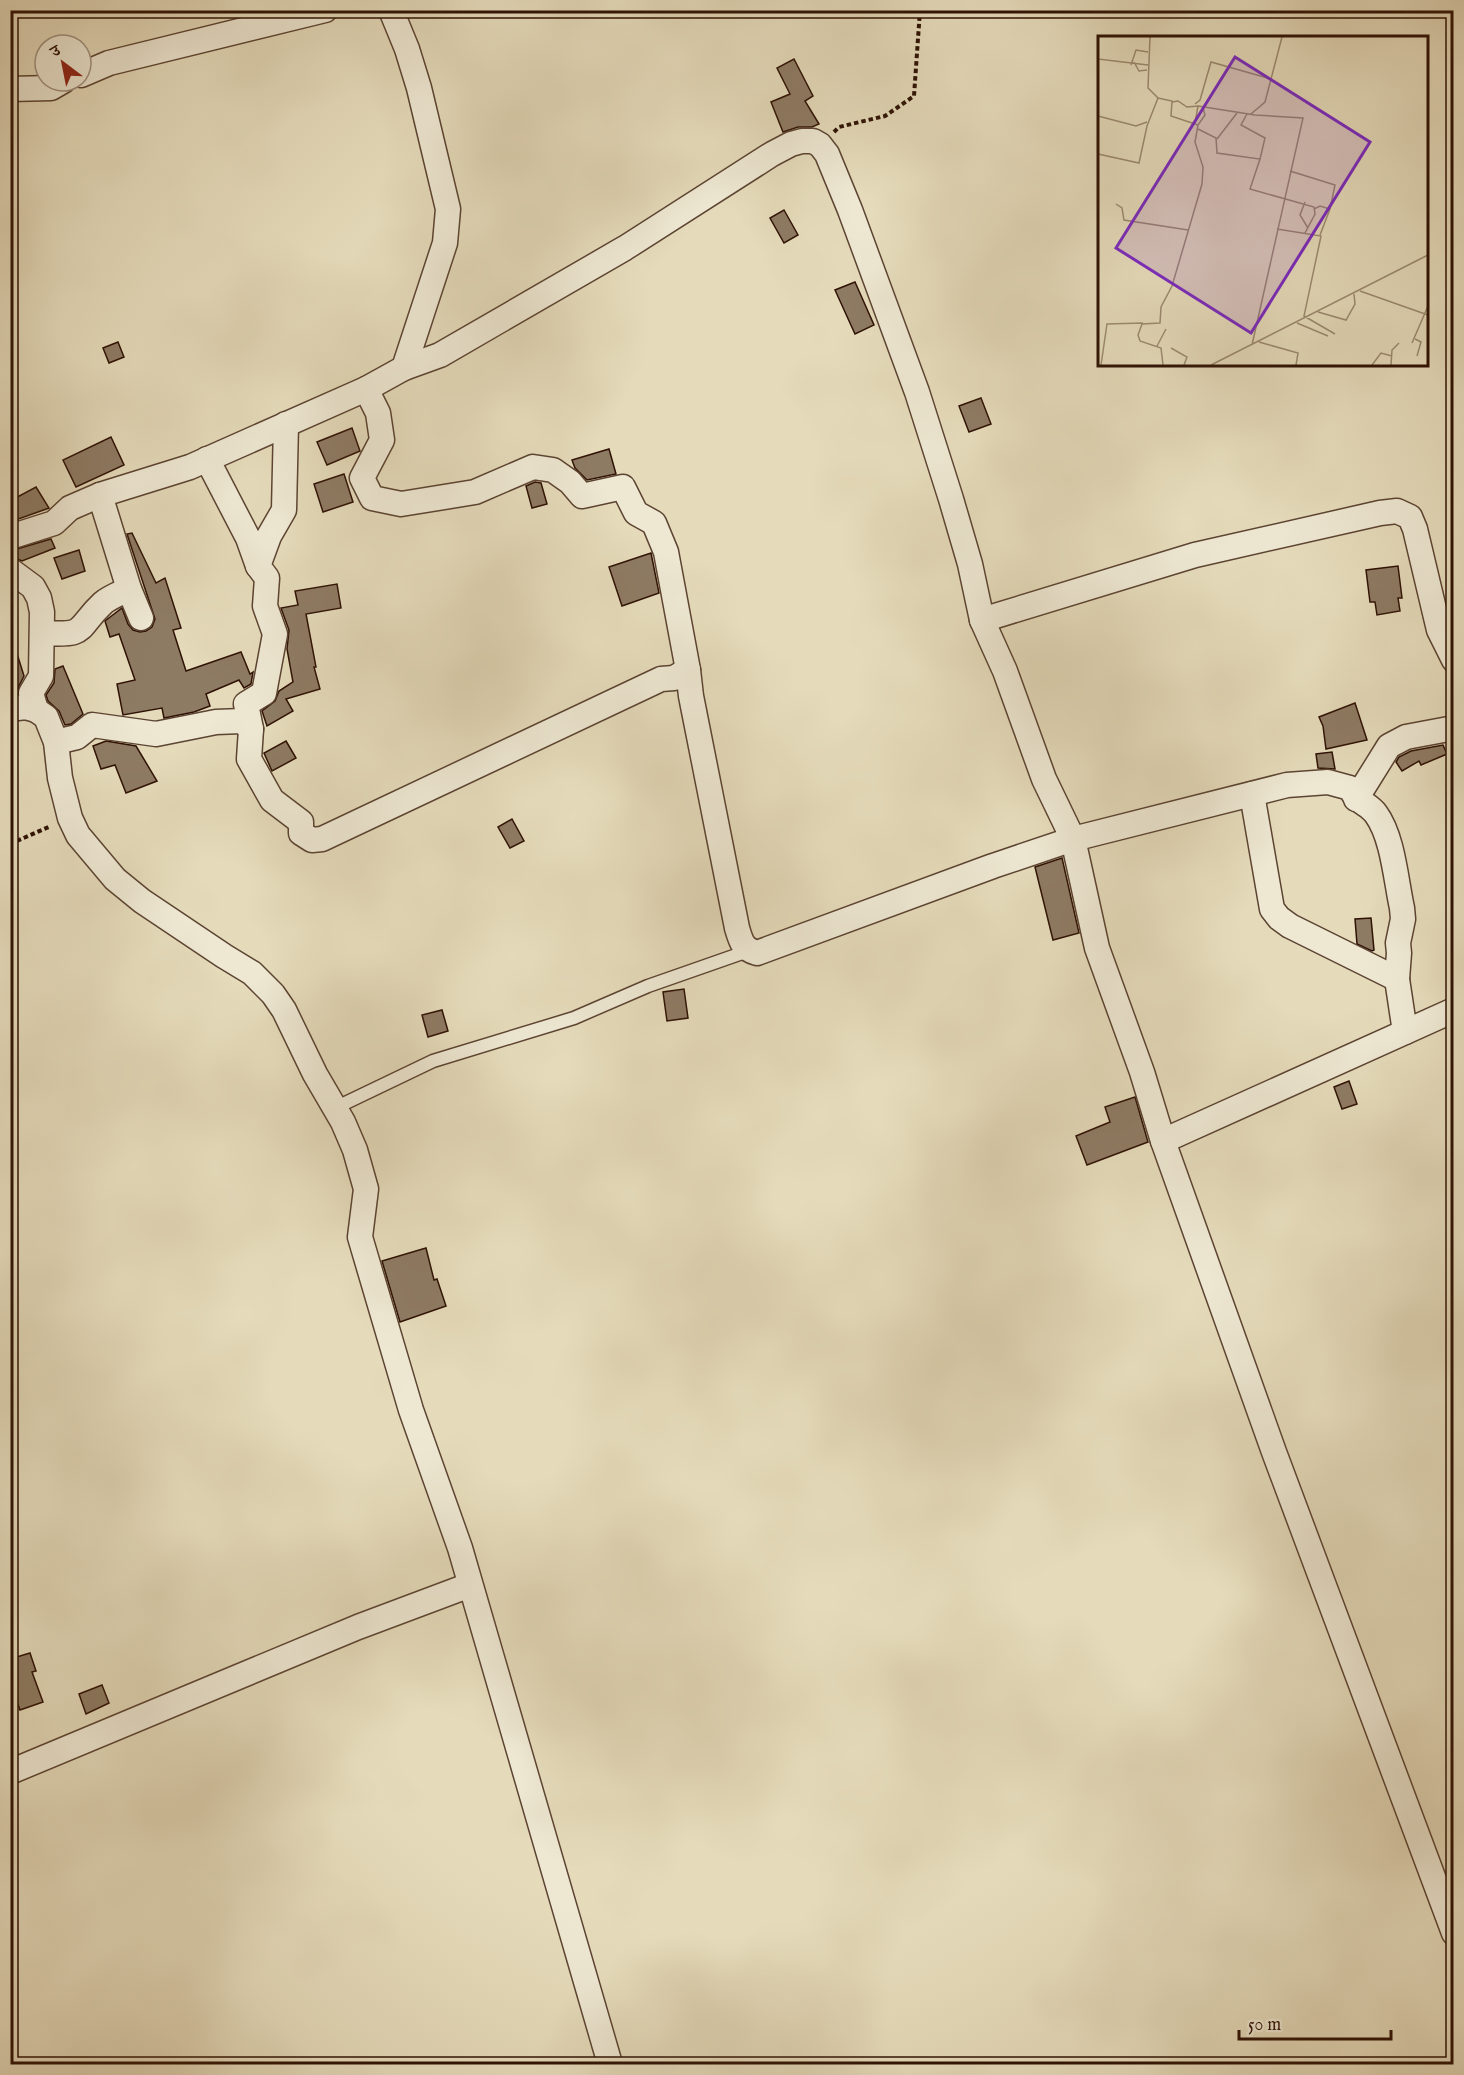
<svg xmlns="http://www.w3.org/2000/svg" width="1464" height="2075" font-family="'IM FELL English','Noto Serif Devanagari',serif">
  <rect width="100%" height="100%" fill="#e5dbbb"/>
  <filter id="stains"><feTurbulence type="fractalNoise" baseFrequency=".00333" numOctaves="4"/><feColorMatrix values="0 0 0 0 .2 0 0 0 0 .09 0 0 0 0 .02 0 0 0 .5 -.17"/></filter>
  <radialGradient id="worn" r=".72"><stop offset=".6" stop-color="#630" stop-opacity="0"/><stop offset="1" stop-color="#630" stop-opacity=".3"/></radialGradient>
  <g fill="#8e7b64" stroke="#2f1205" stroke-width="1.5">
    <path d="M794,59l19,37 -8,5 14,23 -7,3h-14l-15,5 -12,-30 19,-8 -13,-26z"/>
    <path d="M784,210l14,25 -14,8 -14,-25z"/>
    <path d="M855,282l19,43 -19,9 -20,-44z"/>
    <path d="M118,342l6,15 -15,6 -6,-15z"/>
    <path d="M981,398l10,26 -22,8 -10,-26z"/>
    <path d="M352,428l8,23 -33,14 -10,-23z"/>
    <path d="M111,437l13,28 -48,22 -13,-27z"/>
    <path d="M609,449l7,25 -29,6 -12,-12 -3,-8z"/>
    <path d="M344,474l9,28 -30,10 -9,-28z"/>
    <path d="M535,482l6,1 6,21 -15,4 -6,-22z"/>
    <path d="M36,487l13,21 -39,14v-21z"/>
    <path d="M132,533l24,50 9,-5 16,50 -8,2 13,41 55,-19 9,22 3,-2 -2,12 -7,4 -5,-8 -33,14 4,12 -16,6 -30,6 -2,-10 -39,7 -6,-31 18,-4 -16,-46 -9,3 -5,-16 17,-13 6,16 5,6 7,2 6,-1 6,-4 3,-8 -28,-85z"/>
    <path d="M51,539l4,9 -33,13 -12,-5v-5z"/>
    <path d="M79,550l6,21 -23,8 -8,-21z"/>
    <path d="M651,553l8,40 -37,13 -13,-39z"/>
    <path d="M1398,566l4,32h-4l2,13 -23,4 -2,-13h-5l-4,-32z"/>
    <path d="M337,584l4,24 -35,6 10,53h-2l6,22 -34,10 7,12 -26,15 -5,-15 13,-10 4,-10 14,-9 -6,-33 2,-19 -8,-22 17,-3 -3,-14z"/>
    <path d="M14,644l10,32 -5,10 -2,8 -7,1v-50z"/>
    <path d="M63,666l20,48 -12,10 -6,1 -6,-14 -11,-10 -2,-6 8,-12 1,-14z"/>
    <path d="M1355,703l12,37 -41,9 -3,-23 -4,-9z"/>
    <path d="M106,741l30,5 21,35 -31,12 -11,-28 -14,4 -8,-23z"/>
    <path d="M286,741l10,17 -24,13 -8,-18z"/>
    <path d="M1443,745l4,9 -26,11 -2,-4 -17,10 -6,-9 3,-5 12,-6z"/>
    <path d="M1332,752l3,17 -17,-1 -2,-14z"/>
    <path d="M512,819l12,22 -14,7 -12,-21z"/>
    <path d="M1062,858l17,75 -26,7 -18,-73z"/>
    <path d="M1371,918l3,32 -2,1 -15,-7 -2,-25z"/>
    <path d="M684,989l4,29 -21,3 -4,-29z"/>
    <path d="M442,1010l6,21 -20,6 -6,-22z"/>
    <path d="M1349,1081l8,23 -15,5 -8,-22z"/>
    <path d="M1135,1097l13,45 -61,23 -11,-29 34,-14 -5,-15z"/>
    <path d="M426,1248l8,32 3,-1 9,27 -46,16 -18,-61z"/>
    <path d="M30,1653l6,18 -4,1 11,30 -23,8 -10,-27v-24z"/>
    <path d="M102,1685l7,18 -23,11 -7,-20z"/>
  </g>
  <g fill="none" stroke-linecap="round" stroke-linejoin="round">
    <defs>
      <path id="lane" d="M335,1108l98,-47 141,-43 74,-32 100,-35"/>
      <g id="street">
        <path d="M391,10l16,39 12,39 29,121 -3,34 -41,125"/>
        <path d="M81,75l28,-12 216,-53"/>
        <path d="M10,89l41,-1 12,-7"/>
        <path d="M366,389l12,24 4,27 -20,38 10,20 29,6 74,-12 58,-25 20,3 17,12 12,14 41,-9 13,26 18,10 12,29 22,118"/>
        <path d="M207,459l41,79 10,28"/>
        <path d="M100,495l29,94 12,29"/>
        <path d="M10,537l44,-14 16,-15 30,-13 90,-28 176,-78 38,-21 36,-13 185,-107 147,-94 19,-10 11,-3h11l7,4 7,9 23,56 67,182 34,107 19,65 12,56 23,51 39,108 29,60 24,109 45,124 21,69 111,311 180,481"/>
        <path d="M10,570l23,17 6,11 3,14 -1,64 -10,17 5,17"/>
        <path d="M982,620l213,-65 185,-42 17,-2 13,6 5,12 24,101 15,30"/>
        <path d="M43,633c46,3 32,-4 60,-30 7,-6 18,-10 26,-14"/>
        <path d="M10,709l15,-2 11,3 10,7 10,25 4,36 10,40 8,17 37,44 27,22 82,55 28,17 21,21 11,16 31,64 28,48 12,28 11,39 -6,48 51,173 49,138 150,516"/>
        <path d="M251,729l-5,-25 18,-11 11,-59 -10,-28 2,-28 -9,-12 11,-30 15,-26 2,-86"/>
        <path d="M56,742l21,-5 15,-12 64,9 60,-12 26,-1 9,8 -2,30 23,41 29,22v11l11,7 10,-1 339,-160 13,-1 14,-8 3,26 46,232c4,14 6,21 20,25l236,-87 80,-27 214,-54 41,-3 22,6c8,16 18,15 26,26 17,23 20,67 26,94l1,11 -5,24 1,10 -2,26 8,53"/>
        <path d="M1252,794l20,115 7,9 11,8 107,53"/>
        <path d="M1356,799l33,-53 17,-9 48,-9"/>
        <path d="M1163,1141l291,-131"/>
        <path d="M10,1772l348,-145 112,-42"/>
      </g>
    </defs>
    <use href="#lane" stroke="#5c4432" stroke-width="15"/>
    <use href="#street" stroke="#5c4432" stroke-width="27"/>
    <g stroke="#2f1205" stroke-width="4" stroke-dasharray="4.5 3" stroke-linecap="butt">
      <path d="M834,132l5,-5 46,-11 29,-20 6,-86"/>
      <path d="M10,844l41,-18"/>
    </g>
    <use href="#lane" stroke="#eee8d3" stroke-width="12"/>
    <use href="#street" stroke="#eee8d3" stroke-width="24"/>
  </g>
  <g transform="translate(1098 36)">
    <rect width="330" height="330" fill="#e5dbbb"/>
    <path fill="none" stroke="#9c8b72" stroke-width="1.5" d="M0,23l50,6M36,26l5,9 8,-1M33,29l5,-15 12,2M60,62l14,3 -1,15 27,9 -3,17 8,25 -1,17 -30,102 -11,21 -1,16 -18,1 -4,11 2,6 21,7 2,17M74,66l6,-1 9,6 11,-1 -3,17M97,68l5,-4 11,-38 60,17M100,70l57,9 48,3 -51,227M149,78l-6,11 24,13 -5,21M153,78l14,-12 17,-65M0,80l38,10 11,-4M100,89l7,-10 -2,-7M100,93l18,9 1,15 43,6 -10,30 64,18 1,7 -10,19M119,103l20,-26M0,118l41,9 8,-37 11,-28 -10,-10 2,-51M192,135l45,14 -5,24M207,166l-5,13 8,13M18,168l6,4 2,12 64,10M216,173l6,-3 10,3 -10,26M179,193l44,7 -17,80 31,18M262,255l68,24M220,276l28,8 9,-16 -1,-10M199,287l31,13M317,303l6,3 -4,14M161,306l39,11 -2,12M314,307l16,-37M59,310l9,-17M73,312l16,9 -3,8M3,329l6,-41 36,-1M113,329l217,-110M274,329l9,-12 11,3M293,329l1,-15 7,-7"/>
    <path fill="#7b2cbf" fill-opacity="0.15" stroke="#7b2cbf" stroke-width="3" d="M137,21l135,85 -119,191 -135,-85z"/>
    <rect width="330" height="330" fill="none" stroke="#2f1205" stroke-width="3"/>
  </g>
  <rect width="1464" height="2075" fill="none" stroke="#e5dbbb" stroke-width="36"/>
  <rect x="12" y="12" width="1440" height="2051" fill="none" stroke="#2f1205" stroke-width="3"/>
  <rect x="18" y="18" width="1428" height="2039" fill="none" stroke="#2f1205" stroke-width="1.5"/>
  <g transform="translate(63 63) rotate(328)"><circle r="28" fill="#eee8d3" stroke="#a29281" stroke-width="1.5"/>
  <path d="M0-4.5L10 22L0 15L-10 22Z" fill="#8f2418"/>
  <text y="-9" font-size="16" font-weight="bold" text-anchor="middle" fill="#2f1205">उ</text>
  </g>
  <path d="M1239 2030v9h152v-9" fill="none" stroke="#2f1205" stroke-width="3"/>
  <text x="1248" y="2030" font-size="18" fill="#2f1205" stroke="#eee8d3" stroke-width="4.5" paint-order="stroke">50 m</text>
  <rect width="100%" height="100%" filter="url(#stains)"/>
  <rect width="100%" height="100%" fill="url(#worn)"/>
</svg>
